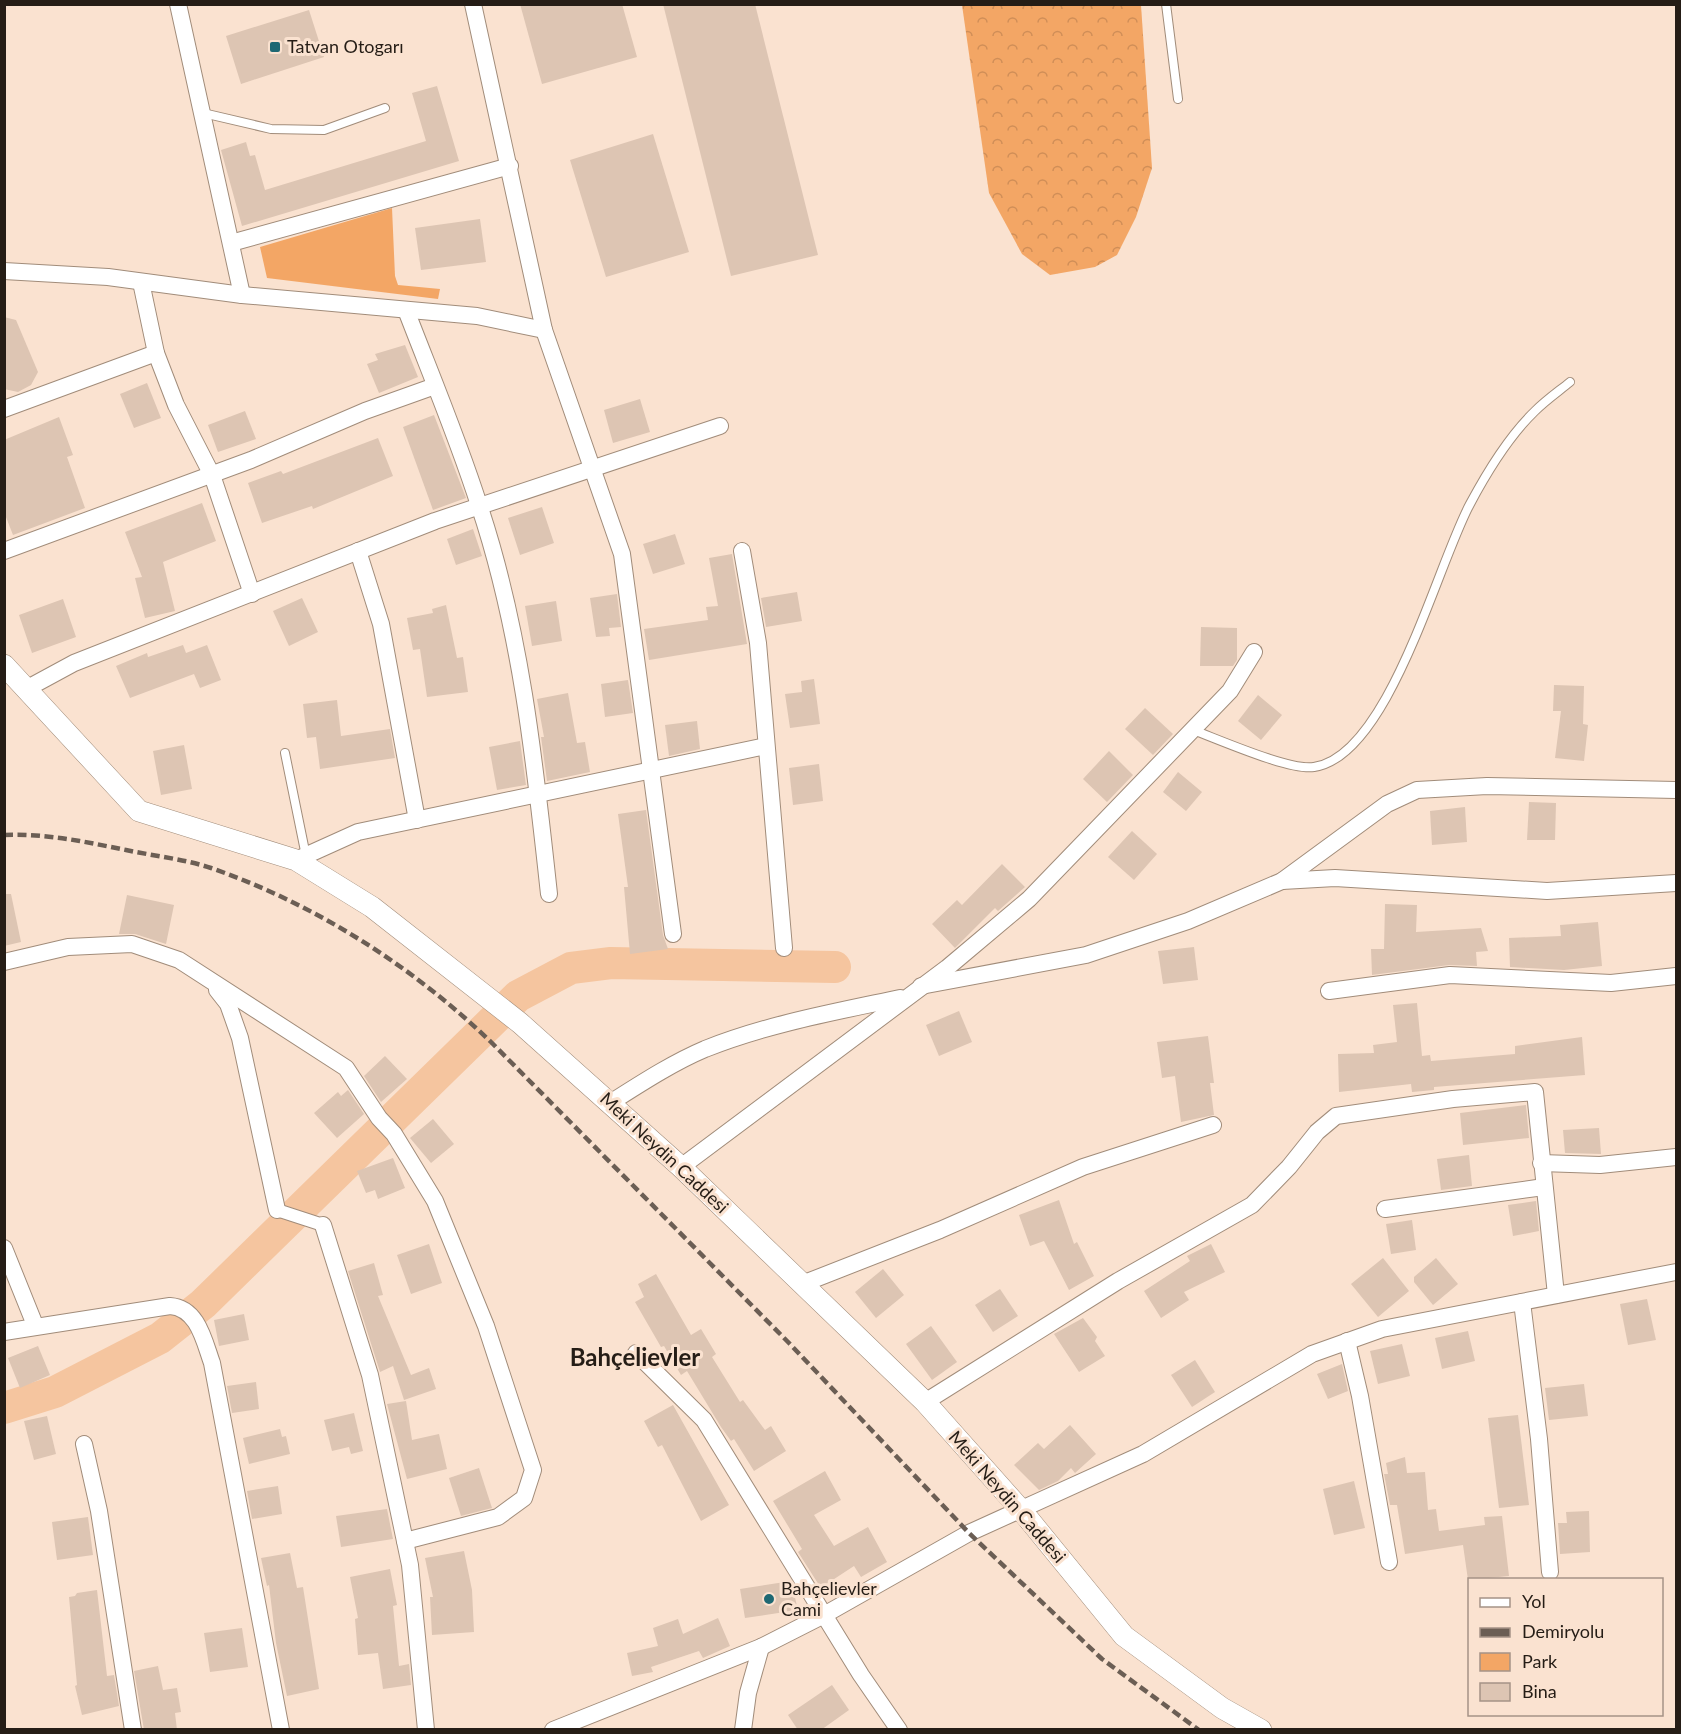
<svg xmlns="http://www.w3.org/2000/svg" width="1681" height="1734" font-family="Lato,sans-serif">
  <defs>
    <pattern id="forest-crowns" width="20" height="18" patternUnits="userSpaceOnUse" patternTransform="scale(1.5)"><rect width="20" height="18" fill="#f3a665"/><path d="M2 6a3 3 0 1 1 6 0M12 15a3 3 0 1 1 6 0" fill="none" stroke="#d08e57"/></pattern>
  </defs>
  <rect width="100%" height="100%" fill="#fae2d0"/>
  <path fill="#f3a665" d="M392,208l3,68 3,9 42,4 -2,10 -171,-21 -7,-31z"/>
  <path fill="url(#forest-crowns)" d="M962,5h179l11,163 -16,49 -19,38 -22,12 -45,8 -28,-21 -33,-61z"/>
  <g fill="none" stroke-linecap="round" stroke-linejoin="round">
    <path stroke="#f5c59f" stroke-width="32" d="M4,1408l51,-16 105,-54 43,-34 315,-308 53,-28 40,-5 224,4"/>
  </g>
  <g fill="#ddc5b3">
    <path d="M520,4h102l15,53 -95,27z"/>
    <path d="M663,4h92l63,251 -87,21z"/>
    <path d="M309,10l15,47 -83,27 -15,-48z"/>
    <path d="M437,86l22,75 -217,65 -21,-76 25,-8 4,14 5,-1 10,35 161,-49 -14,-48z"/>
    <path d="M653,134l36,118 -83,25 -36,-117z"/>
    <path d="M480,219l6,43 -65,8 -6,-42z"/>
    <path d="M4,317l12,3 22,52 -7,13 -13,7 -14,-3z"/>
    <path d="M405,345l13,32 -39,16 -12,-29 11,-4 -3,-6z"/>
    <path d="M147,383l14,35 -27,10 -14,-34z"/>
    <path d="M640,399l10,33 -37,11 -9,-33z"/>
    <path d="M245,411l11,28 -38,13 -10,-27z"/>
    <path d="M434,415l32,83 -33,12 -30,-83z"/>
    <path d="M59,417l14,38 -6,2 18,51 -72,27 -9,-23v-72z"/>
    <path d="M378,438l15,38 -80,33 -1,-3 -50,17 -14,-40 33,-12 2,3z"/>
    <path d="M202,503l14,38 -53,21 12,49 -30,7 -10,-40 7,-1 -17,-45z"/>
    <path d="M542,507l12,36 -34,12 -12,-37z"/>
    <path d="M473,529l9,27 -26,9 -9,-26z"/>
    <path d="M675,534l10,30 -32,10 -10,-30z"/>
    <path d="M732,554l15,90 -98,16 -5,-31 64,-9 -2,-13 12,-1 -9,-48z"/>
    <path d="M797,592l5,29 -36,6 -5,-29z"/>
    <path d="M617,594l4,33 -12,1 1,8 -14,1 -6,-39z"/>
    <path d="M302,598l16,34 -29,14 -16,-35z"/>
    <path d="M63,599l13,38 -44,16 -13,-38z"/>
    <path d="M556,601l6,40 -30,5 -7,-40z"/>
    <path d="M446,605l11,53 6,-1 5,35 -41,5 -7,-48 -7,1 -6,-32 26,-5 -1,-4z"/>
    <path d="M1201,627l36,1v32l-4,6h-33z"/>
    <path d="M183,645l3,8 21,-8 14,35 -21,8 -6,-14 -64,24 -14,-32 31,-13 1,4z"/>
    <path d="M814,679l6,45 -30,4 -5,-34 17,-2 -1,-11z"/>
    <path d="M628,680l5,33 -28,4 -4,-33z"/>
    <path d="M1554,685l30,1 -1,38 5,1 -4,36 -29,-3 6,-47h-8z"/>
    <path d="M568,693l9,50 8,-1 5,30 -43,9 -6,-44h3l-7,-38z"/>
    <path d="M1258,695l24,20 -21,25 -23,-19z"/>
    <path d="M337,700l4,36 49,-7 5,29 -75,11 -4,-32 -9,1 -4,-34z"/>
    <path d="M1145,708l28,26 -20,21 -28,-26z"/>
    <path d="M697,721l3,28 -31,7 -4,-31z"/>
    <path d="M520,741l6,44 -29,5 -8,-43z"/>
    <path d="M184,745l8,44 -31,6 -8,-44z"/>
    <path d="M1109,751l24,24 -26,27 -24,-23z"/>
    <path d="M819,764l4,37 -30,4 -4,-37z"/>
    <path d="M1178,772l24,20 -16,19 -23,-19z"/>
    <path d="M1529,802l27,1 -1,37h-28z"/>
    <path d="M1465,807l2,35 -35,3 -2,-34z"/>
    <path d="M646,810l17,125 5,14 -38,5 -6,-67h4l-10,-73z"/>
    <path d="M1132,831l25,23 -23,26 -26,-23z"/>
    <path d="M1002,864l23,23 -27,24 -3,-3 -40,40 -23,-24 25,-24 5,5z"/>
    <path d="M4,894h7l10,48 -17,4z"/>
    <path d="M127,895l47,10 -8,39 -31,-10h-16z"/>
    <path d="M1385,904l32,1 -1,27 65,-4 7,23 -12,1 1,14 -28,-1 -77,10 -1,-26h13z"/>
    <path d="M1598,922l4,44 -38,4 -54,-3 -1,-29 52,-2 -1,-11z"/>
    <path d="M1194,947l4,33 -35,4 -5,-33z"/>
    <path d="M1417,1003l5,53 8,-1 1,6 84,-7v-8l67,-9 3,38 -151,12v3l-22,2 -1,-8 -72,8 -1,-38 36,-1 -1,-8 24,-3 -4,-37z"/>
    <path d="M959,1011l13,31 -33,14 -13,-31z"/>
    <path d="M1208,1036l6,47h-4l4,32 -33,7 -6,-46 -13,2 -5,-36z"/>
    <path d="M385,1056l22,23 -26,23 -17,-26z"/>
    <path d="M348,1090l16,24 -27,24 -23,-25 24,-21 3,4z"/>
    <path d="M1526,1105l3,33 -66,7 -3,-32z"/>
    <path d="M433,1119l21,25 -23,19 -21,-25z"/>
    <path d="M1599,1128l2,26 -36,-1 -2,-23z"/>
    <path d="M1469,1155l3,31 -31,4 -4,-31z"/>
    <path d="M393,1158l12,30 -27,11 -3,-9 -9,3 -9,-22z"/>
    <path d="M1059,1200l15,44 3,-2 17,34 -25,14 -25,-49 -14,5 -11,-31z"/>
    <path d="M1536,1201l3,30 -26,5 -5,-31z"/>
    <path d="M1412,1220l4,30 -25,4 -5,-30z"/>
    <path d="M429,1244l13,39 -31,11 -14,-39z"/>
    <path d="M1211,1244l14,28 -41,20 5,8 -28,18 -17,-27 46,-30 -3,-5z"/>
    <path d="M1383,1258l26,33 -31,26 -27,-33z"/>
    <path d="M1436,1258l22,26 -25,21 -19,-23v-5z"/>
    <path d="M374,1263l9,32 -5,1 33,79 18,-7 7,21 -32,11 -11,-34 -13,6 -32,-101z"/>
    <path d="M883,1269l21,26 -28,23 -21,-26z"/>
    <path d="M656,1274l35,61 10,-6 15,25 -4,3 28,45 3,-2 22,30 6,-4 15,25 -32,20 -20,-32 -3,2 -10,-14 -34,-56 -6,4 -17,-29 -3,1 -26,-45 9,-5 -6,-13z"/>
    <path d="M1000,1289l18,27 -25,16 -18,-27z"/>
    <path d="M1647,1299l9,41 -28,5 -8,-41z"/>
    <path d="M244,1314l5,26 -30,6 -5,-26z"/>
    <path d="M1083,1318l14,19 -2,4 10,15 -26,16 -25,-38z"/>
    <path d="M931,1326l26,36 -25,18 -26,-36z"/>
    <path d="M1468,1331l7,30 -33,8 -7,-31z"/>
    <path d="M1402,1344l8,32 -32,8 -8,-33z"/>
    <path d="M38,1346l12,29 -30,13 -12,-30z"/>
    <path d="M1195,1360l20,32 -23,15 -21,-32z"/>
    <path d="M1342,1364l6,27 -20,8 -11,-25z"/>
    <path d="M256,1382l3,27 -27,4 -5,-27z"/>
    <path d="M1584,1384l4,32 -39,4 -4,-32z"/>
    <path d="M406,1401l6,39 27,-6 8,35 -40,10 -20,-75z"/>
    <path d="M673,1405l56,100 -28,16 -39,-76 -4,2 -14,-26z"/>
    <path d="M354,1413l9,38 -12,3 -2,-7 -17,4 -8,-31z"/>
    <path d="M1518,1415l11,90 -30,3 -11,-90z"/>
    <path d="M47,1416l9,38 -22,6 -10,-39z"/>
    <path d="M1070,1425l26,29 -21,19 -4,-5 -13,13 -19,9 -25,-25 24,-22 6,6z"/>
    <path d="M280,1429l2,8 4,-1 4,18 -41,10 -6,-26z"/>
    <path d="M1405,1457l2,16 18,-1 3,38 8,-1 3,22 46,-6 -1,-8 18,-1 7,60 -41,4 -5,-35 -58,9 -8,-49h-7l-6,-31h4l-2,-11z"/>
    <path d="M479,1468l13,40 -31,8 -12,-38z"/>
    <path d="M825,1471l16,29 -27,15 20,31 34,-19 19,35 -26,15 -7,-11 -29,19h-6l-21,-33 4,-3 -29,-48z"/>
    <path d="M1354,1481l11,47 -31,7 -11,-46z"/>
    <path d="M278,1486l4,28 -30,5 -5,-28z"/>
    <path d="M387,1509l6,30 -52,8 -5,-31z"/>
    <path d="M1589,1511l1,41 -30,2 -2,-31h9l-1,-11z"/>
    <path d="M88,1517l5,38 -36,5 -5,-38z"/>
    <path d="M464,1551l8,39 2,42 -42,3 -2,-38h3l-8,-39z"/>
    <path d="M290,1553l7,35 6,-1 16,102 -32,7 -11,-53 -7,-58 -2,1 -6,-28z"/>
    <path d="M390,1569l7,36 -4,1 6,60 10,-2 2,21 -28,4 -5,-36 -20,2 -3,-36 3,-1 -8,-41z"/>
    <path d="M791,1581l7,29 -53,8 -5,-29z"/>
    <path d="M97,1590l10,86 7,-1 5,31 -37,9 -7,-29 2,-1 -8,-88 6,-1 2,-3z"/>
    <path d="M718,1618l12,28 -27,12 -4,-7 -48,16 2,5 -21,4 -5,-23 31,-7 -5,-18 25,-9 5,15z"/>
    <path d="M242,1628l6,39 -38,5 -6,-39z"/>
    <path d="M158,1666l5,24 14,-2 4,24 -6,1 2,17h-33l-10,-59z"/>
    <path d="M832,1685l17,25 -28,20h-23l-10,-15z"/>
  </g>
  <g fill="none" stroke-linecap="round" stroke-linejoin="round">
    <defs>
      <g id="service">
        <path d="M1166,4l12,95"/>
        <path d="M203,113l68,16 53,1 61,-22"/>
        <path d="M1193,730c27,10 97,41 121,37 75,-11 123,-202 156,-263 17,-32 39,-68 65,-93 11,-11 24,-20 35,-29"/>
        <path d="M285,753l21,103"/>
      </g>
      <path id="pedestrian" d="M277,1210l46,15"/>
      <g id="minor">
        <path d="M178,4l64,291"/>
        <path d="M473,4l71,326 78,224 51,380"/>
        <path d="M231,243l279,-77"/>
        <path d="M4,271l104,6 134,18 235,21 67,14"/>
        <path d="M141,282l15,71 20,52 36,70 40,119"/>
        <path d="M406,310c25,65 52,129 73,195 42,125 56,259 70,389"/>
        <path d="M4,409l152,-56"/>
        <path d="M4,551l247,-91 114,-49 70,-25"/>
        <path d="M358,551l23,73 36,196"/>
        <path d="M742,551l16,92 26,305"/>
        <path d="M26,689l48,-26 361,-142 285,-95"/>
        <path d="M296,860l62,-28 408,-86"/>
        <path d="M1282,881l53,-3 212,13 129,-8"/>
        <path d="M4,962l64,-15 64,-3 47,16 167,108 33,50 15,16 41,67 51,125 47,144 -9,28 -26,19 -93,24"/>
        <path d="M921,986l165,-31 102,-34 94,-40 105,-77 30,-14 70,-4 189,4"/>
        <path d="M217,990l11,14 12,34 37,172"/>
        <path d="M1329,991l121,-16 161,8 65,-7"/>
        <path d="M610,1103c30,-19 62,-40 95,-54 63,-25 129,-37 195,-51"/>
        <path d="M1541,1163l59,2 76,-8"/>
        <path d="M681,1167l266,-199 82,-69 201,-208 24,-39"/>
        <path d="M1385,1209l159,-22"/>
        <path d="M323,1225l47,150 40,190 16,165"/>
        <path d="M4,1248l31,77"/>
        <path d="M802,1284l138,-54 143,-63 130,-42"/>
        <path d="M1522,1302l17,137 11,133"/>
        <path d="M4,1332l166,-26c28,2 34,35 42,57l69,367"/>
        <path d="M1347,1341l13,55 29,166"/>
        <path d="M636,1353l68,67 157,255 38,55"/>
        <path d="M925,1402l193,-121 134,-76 37,-38 28,-35 19,-16 117,-17 82,-7 21,203"/>
        <path d="M84,1444l15,67 34,219"/>
        <path d="M553,1730l208,-83 63,-32 145,-82 174,-79 169,-100 70,-25 294,-57"/>
        <path d="M743,1730l5,-37 13,-46"/>
      </g>
      <path id="tertiary" d="M4,665l135,146 157,49 76,47 148,116 161,144 244,235 97,109 102,125 98,72 39,22"/>
    </defs>
    <use href="#service" stroke="#a18c7a" stroke-width="10"/>
    <use href="#pedestrian" stroke="#a18c7a" stroke-width="14"/>
    <use href="#minor" stroke="#a18c7a" stroke-width="18"/>
    <use href="#tertiary" stroke="#a18c7a" stroke-width="22"/>
    <use href="#service" stroke="#fff" stroke-width="8"/>
    <use href="#pedestrian" stroke="#fff" stroke-width="12"/>
    <use href="#minor" stroke="#fff" stroke-width="16"/>
    <use href="#tertiary" stroke="#fff" stroke-width="21"/>
    <path stroke="#6b5e54" stroke-width="4.5" stroke-dasharray="9 4.5" stroke-linecap="butt" d="M4,835c41,-2 82,7 122,15 28,6 58,9 85,18 104,36 201,98 280,174l298,301 180,190 133,126 97,71"/>
  </g>
  <g fill="#1e6873" stroke="#fae2d0" stroke-width="2">
    <rect x="269" y="41" width="12" height="12" rx="3"/>
    <circle cx="769" cy="1599" r="6"/>
  </g>
  <g text-anchor="middle" stroke-width="6" stroke-linejoin="round" paint-order="stroke">
    <g font-size="18" fill="#251d16" stroke="#fae2d0" text-anchor="start">
      <text x="287" y="53">Tatvan Otogarı</text>
      <text x="781" y="1595">Bahçelievler<tspan x="781" dy="21">Cami</tspan></text>
    </g>
    <g font-size="18" fill="#251d16" stroke="#fae2d0">
      <text transform="translate(664 1153) rotate(43)" y="6">Meki Neydin Caddesi</text>
      <text transform="translate(1007 1497) rotate(49)" y="6">Meki Neydin Caddesi</text>
    </g>
    <g font-size="24" font-weight="bold" fill="#251d16" stroke="#fae2d0">
      <text x="635" y="1366">Bahçelievler</text>
    </g>
  </g>
  <rect width="1681" height="1734" fill="none" stroke="#251d16" stroke-width="12"/>
  <rect x="1468" y="1578" width="195" height="138" fill="#fae2d0" stroke="#a59386" stroke-width="1.5"/>
  <rect x="1480" y="1598" width="30" height="9" fill="#ffffff" stroke="#a59386" stroke-width="1.5"/>
  <text x="1522" y="1608" font-size="18" fill="#251d16">Yol</text>
  <rect x="1480" y="1628" width="30" height="9" fill="#6b5e54" stroke="#a59386" stroke-width="1.5"/>
  <text x="1522" y="1638" font-size="18" fill="#251d16">Demiryolu</text>
  <rect x="1480" y="1653" width="30" height="18" fill="#f3a665" stroke="#a59386" stroke-width="1.5"/>
  <text x="1522" y="1668" font-size="18" fill="#251d16">Park</text>
  <rect x="1480" y="1683" width="30" height="18" fill="#ddc5b3" stroke="#a59386" stroke-width="1.5"/>
  <text x="1522" y="1698" font-size="18" fill="#251d16">Bina</text>
</svg>
